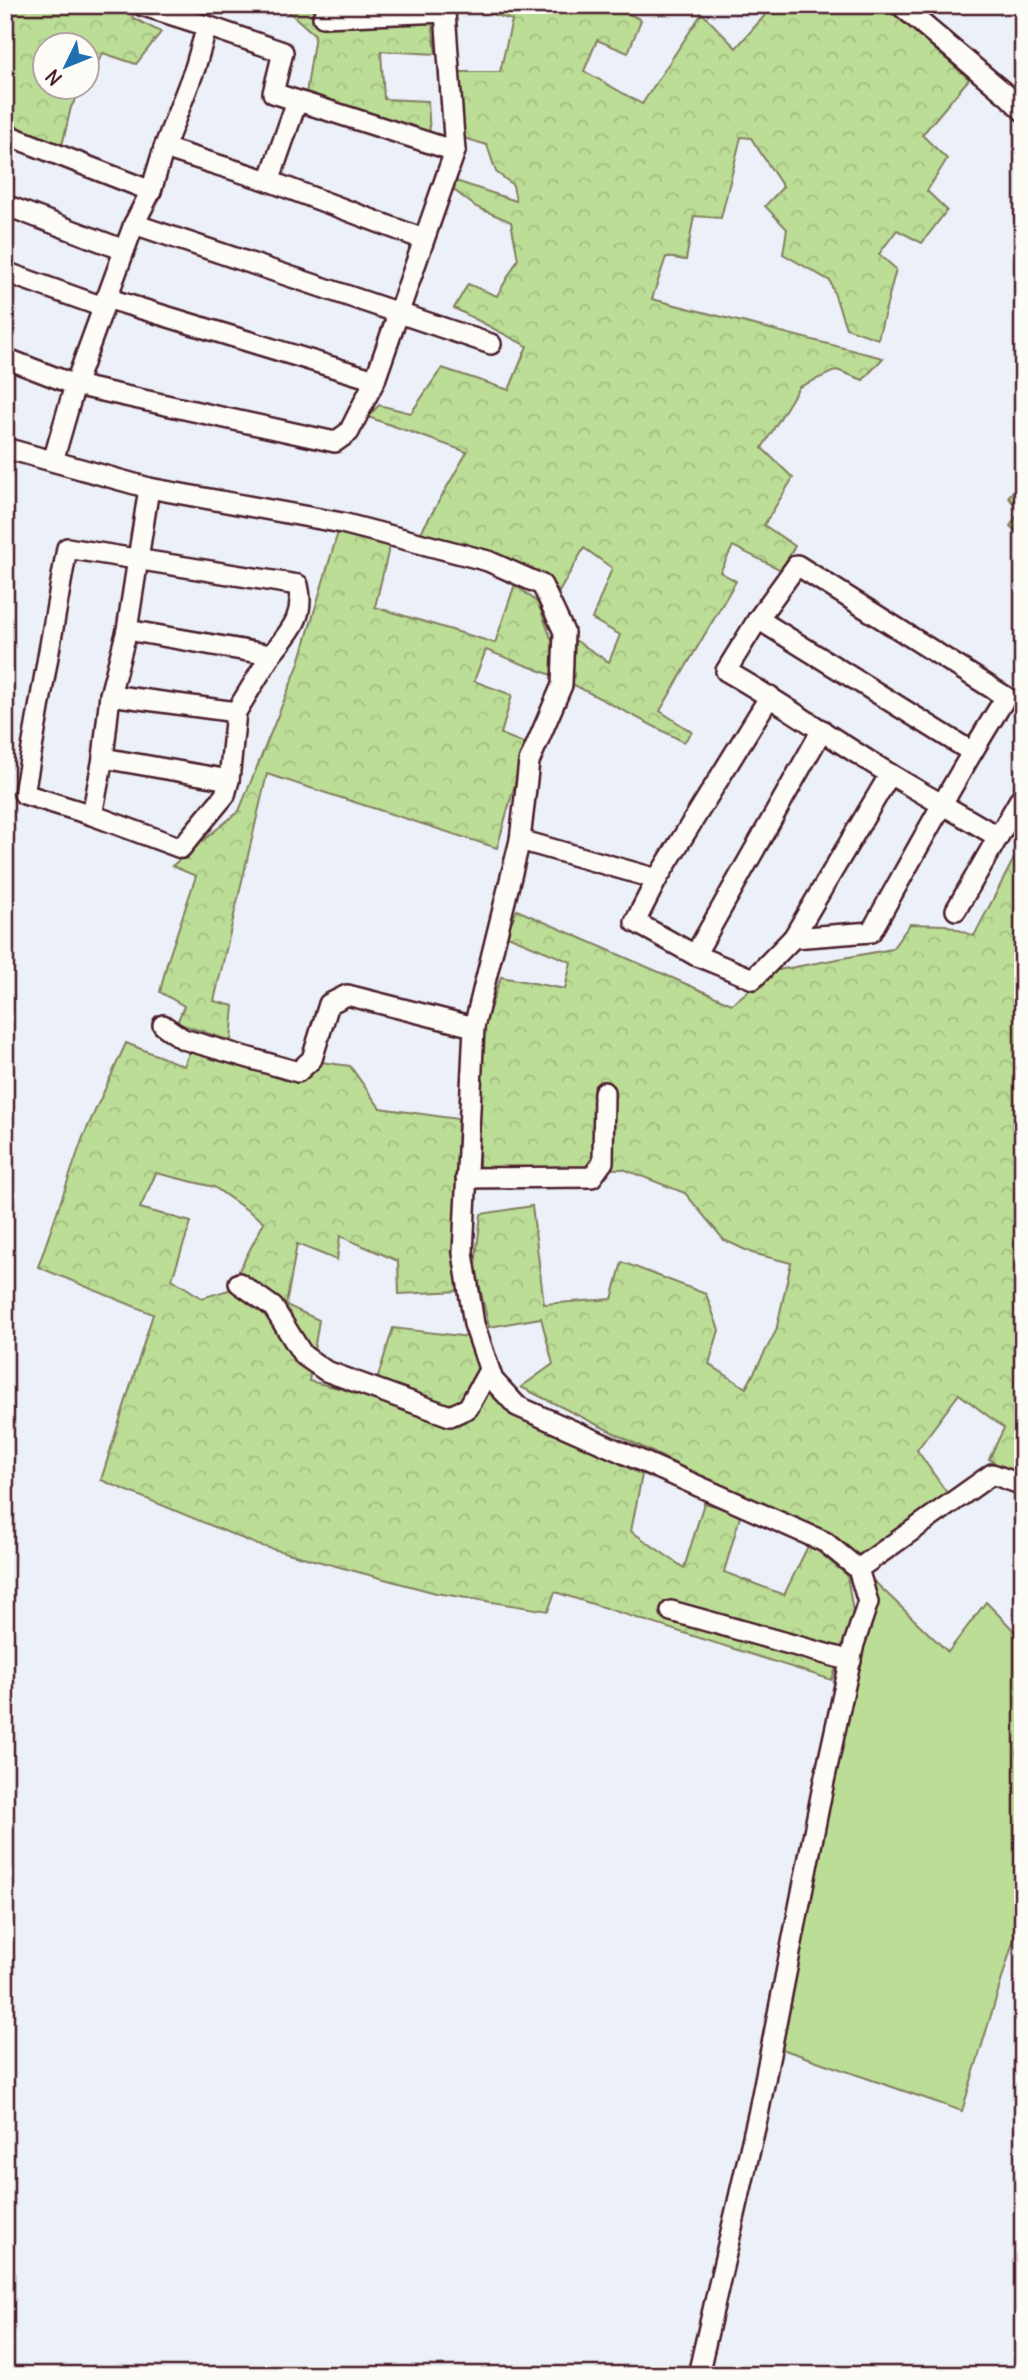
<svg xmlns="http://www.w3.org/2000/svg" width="1028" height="2380" font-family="Delius,sans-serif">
  <defs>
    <pattern id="forest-crowns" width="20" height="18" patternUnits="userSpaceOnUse" patternTransform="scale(1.75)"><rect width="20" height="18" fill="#bbdd96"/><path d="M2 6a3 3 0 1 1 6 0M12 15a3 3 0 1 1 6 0" fill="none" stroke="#a2bd81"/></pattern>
  </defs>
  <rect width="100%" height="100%" fill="#ecf0f8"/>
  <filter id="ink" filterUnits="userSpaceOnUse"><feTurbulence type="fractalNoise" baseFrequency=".0143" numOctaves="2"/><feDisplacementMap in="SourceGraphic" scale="14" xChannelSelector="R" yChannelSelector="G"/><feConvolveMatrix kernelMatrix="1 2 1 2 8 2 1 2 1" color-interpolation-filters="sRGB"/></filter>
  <g filter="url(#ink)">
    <path fill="#bbdd96" stroke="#827e60" stroke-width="2" d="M875,1582l73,70 38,-50 37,38v269l-61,202 -186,-64z"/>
    <g fill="url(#forest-crowns)" stroke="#827e60" stroke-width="2" fill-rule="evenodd">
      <path d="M5,5h125l3,13 28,14 -25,32 -33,-11 -15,27v-34h-42v42h37l-12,19 -9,39 -57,-21z"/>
      <path d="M281,5h17l5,4 128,3 5,42 -55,-3 3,48 44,2 2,34 -124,-41 9,-59z"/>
      <path d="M462,5h151l28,15 -13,33 -31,-13 -13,31 58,33 60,-91 34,35 38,-43h111l84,74 -47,56 25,24 -20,32 20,19 -25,33 -25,-13 -18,24 17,15 -18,70 -32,-11 -16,-47 -47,-27 4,-25 -22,-23 18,-19 -32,-49 -10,-1 -20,81 -27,-2 -8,44 -20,-3 -14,42 231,59 -20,22 -26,-10 -38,17 -37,61 31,30 -29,47 31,21 -14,24 -48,-24 -13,26 16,9 -76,130 32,21 -8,10 -112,-58 3,-44 34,22 11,-27 -28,-16 20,-51 -28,-20 -25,44 -16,-18 -123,-40 47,-82 -99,-35 11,-12 32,8 31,-45 67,22 18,-44 -73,-38 14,-24 29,12 21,-37 -7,-37 -35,-15 -22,-17 2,-9 60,20 -3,-16 -17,-13 -9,-27 -26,-8 -1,-65h40l12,-52z"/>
      <path d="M1023,480v57l-13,-11 10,-15 -12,-14z"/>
      <path d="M338,532l52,12 -15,63 120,36 20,-59 23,19 14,38 2,35 -68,-26 -12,31 38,14 -11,39 25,10 -29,104 -230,-74 -53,227 20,5 -3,35 -54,-18 7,-17 -24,-14 7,-29 29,-87 -24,-10 67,-55 59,-145z"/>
      <path d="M1023,841v641l-34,-23 15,-31 -45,-34 -42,56 30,43 -83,64 -343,-170 32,-23 -12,-46 -52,9 -14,-61 6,-52 51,-8 12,98 68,-5 10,-37 84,32 13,36 -10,34 37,24 30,-57 15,-68 -39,-10 -28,-13 -39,-47 -62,-24 -144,-2 2,-132 20,-58 64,12 6,-27 -66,-27 12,-25 215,94 41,-33 119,-22 18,-25 36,1 28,11z"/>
      <path d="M126,1043l58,23 8,-21 113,30 16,-13 29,4 30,42 78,11 -3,115 6,57 -62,3 -1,-33 -58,-25 -3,24 -40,-16 -11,61 33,15 -10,61 63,15 21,-68 76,9 23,60 150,78 -11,56 53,37 20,-65 37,10 -17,59 60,23 25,-51 38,31 6,37 -21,68 -277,-88 -7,19 -112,-18 -178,-48 -157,-65 52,-166 -115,-47 45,-130zM156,1173l58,14 50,35 -35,68 -27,8 -30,-19 19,-57 -51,-14z"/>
    </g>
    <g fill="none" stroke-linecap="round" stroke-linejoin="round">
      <defs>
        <g id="minor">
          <path d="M900,5l108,91 15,15"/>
          <path d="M207,26l76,26 -10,41 182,58"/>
          <path d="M5,134l146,57"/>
          <path d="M164,148l105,33 154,58"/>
          <path d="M269,181l28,-80"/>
          <path d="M5,205l119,45"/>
          <path d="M134,224l357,120"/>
          <path d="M5,272l98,35"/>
          <path d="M106,298l269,82"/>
          <path d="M5,358l70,27 260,57 14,-10 26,-52 80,-229 -10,-139 -122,5"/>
          <path d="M5,448l144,40 193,35 146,38 54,24 22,47 -2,53 -33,77 -9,78 -46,187 -11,226 11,71 19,56 24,26 308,136 33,27 10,33 -14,42 -31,142 -65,329 -60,260"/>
          <path d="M53,461l22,-76 59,-161 17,-33 13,-43 31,-80 12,-42 -66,-21"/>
          <path d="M758,619l214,133"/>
          <path d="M127,630l144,25c18,-23 35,-38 27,-70l-231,-37 -43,246 68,21 89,33 44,-53 4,-15 7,-68 35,-57"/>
          <path d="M110,695l126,17"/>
          <path d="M770,696l-113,183 -22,43 60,33 58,24 40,-41 78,-6c44,-79 87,-159 135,-235l-209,-132 -39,54 -32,52c57,32 109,70 164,103 36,22 72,41 108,63l-42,73"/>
          <path d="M103,758l126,22"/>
          <path d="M92,815l11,-57 7,-63 17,-65 22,-142"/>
          <path d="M998,837l25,-43"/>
          <path d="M520,840l137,39"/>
          <path d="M793,938l97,-164"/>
          <path d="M695,955l127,-225"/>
          <path d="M163,1025l20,14 115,33 14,-13 17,-55 18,-9 127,32"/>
          <path d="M466,1178l126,-1 11,-15 1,-70"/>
          <path d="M239,1283l34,24 30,48 23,16 124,45 18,-8 21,-38"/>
          <path d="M858,1569l134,-95 31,11"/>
          <path d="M671,1611l180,50"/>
        </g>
      </defs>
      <use href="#minor" stroke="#4a1f2b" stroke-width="24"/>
      <use href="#minor" stroke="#fdfcf7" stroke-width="19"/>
    </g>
  </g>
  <rect width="1028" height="2380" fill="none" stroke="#fdfcf7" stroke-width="28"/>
  <rect x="14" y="14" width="1000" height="2352" fill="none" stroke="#4a1f2b" stroke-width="2.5" filter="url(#ink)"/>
  <g transform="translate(66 66) rotate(227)"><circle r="33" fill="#fdfcf7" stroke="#b5a4a5" stroke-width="2"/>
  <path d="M0-5L12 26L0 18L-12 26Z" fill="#1f6fb2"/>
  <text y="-10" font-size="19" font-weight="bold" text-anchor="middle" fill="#4a1f2b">N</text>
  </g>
</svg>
